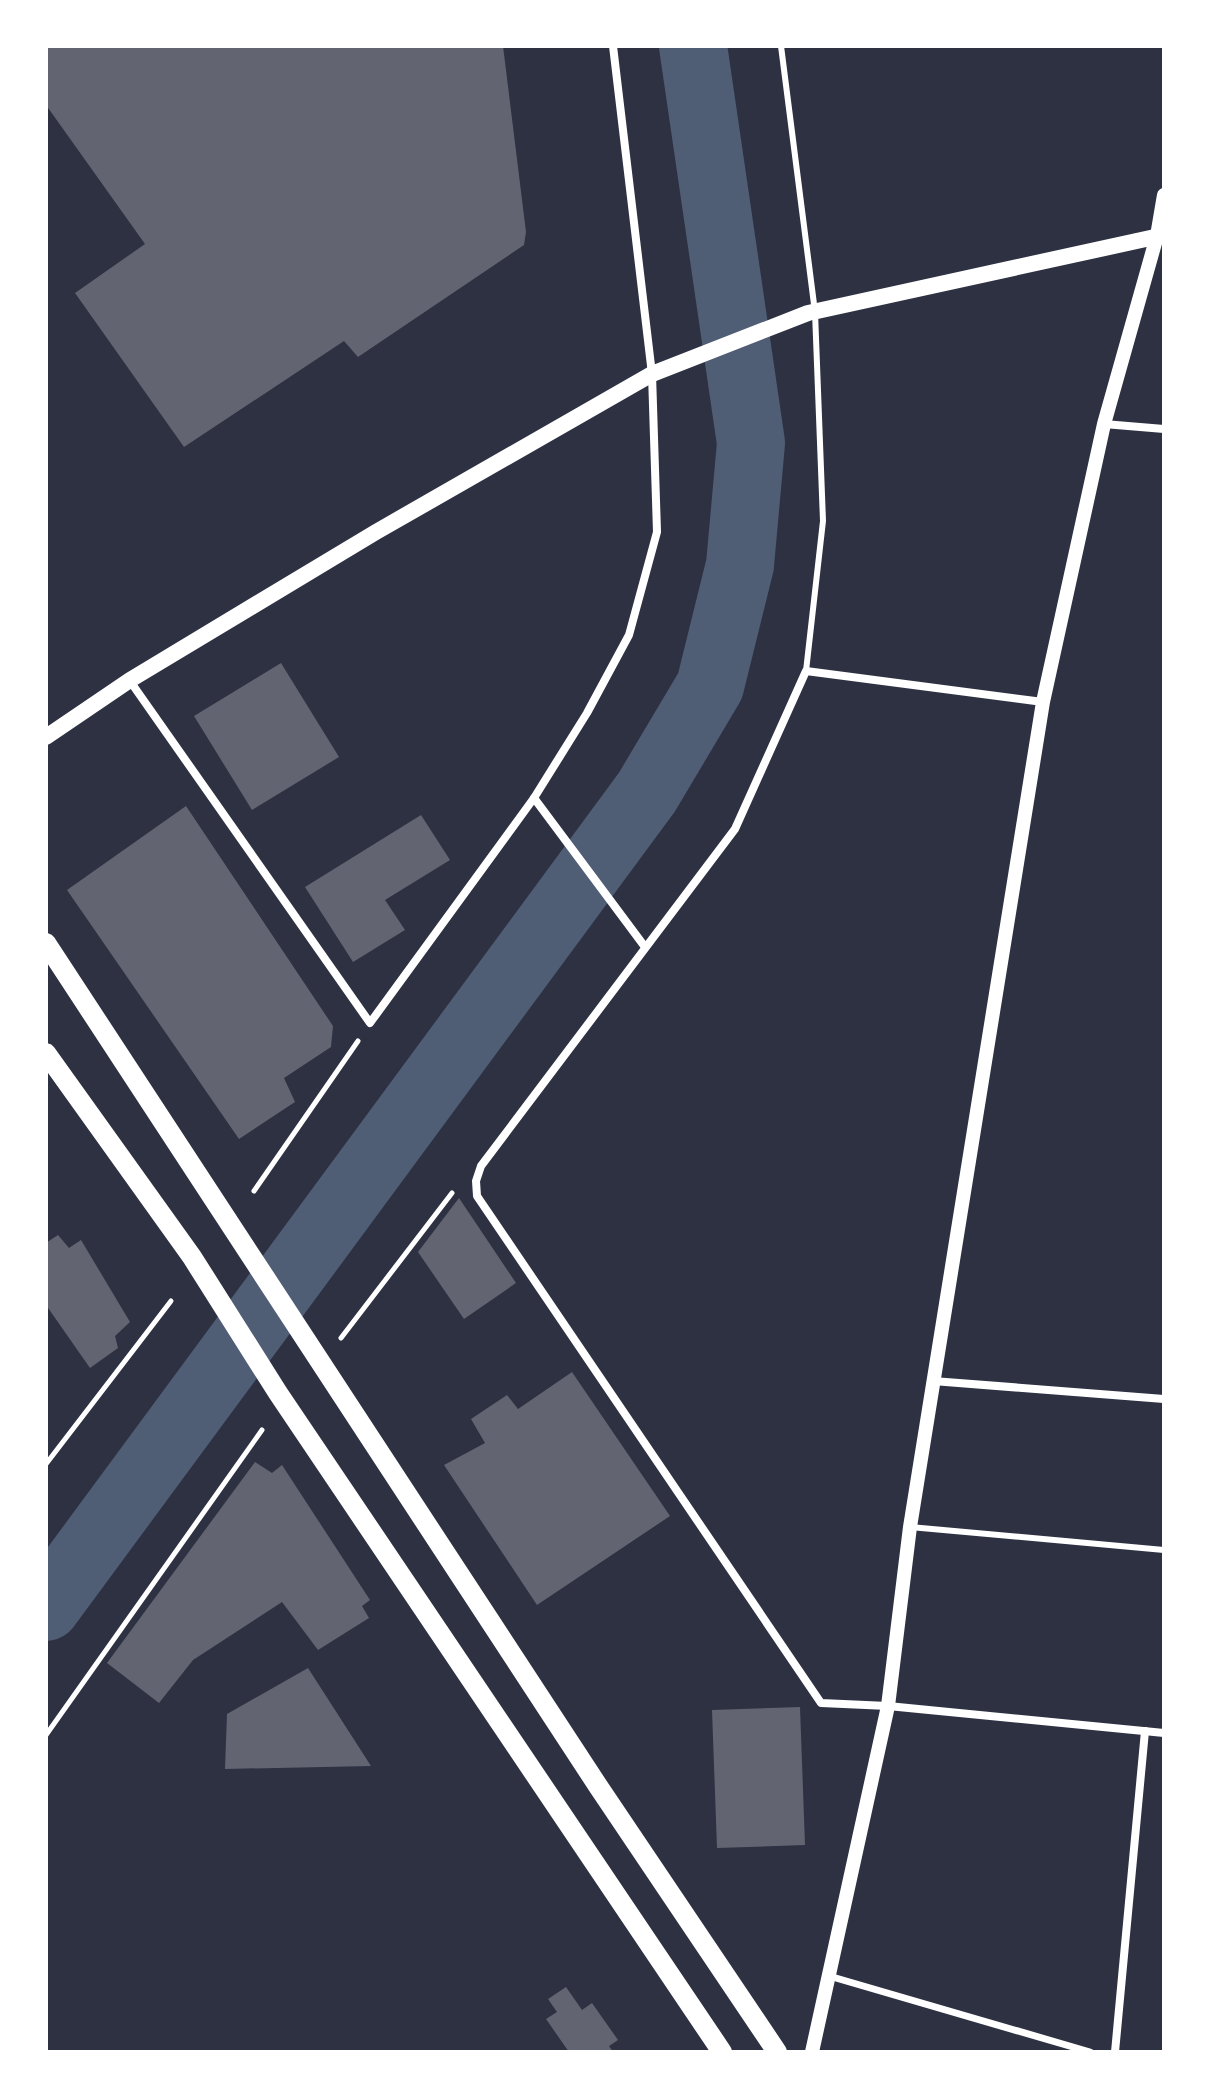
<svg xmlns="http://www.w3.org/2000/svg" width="1210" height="2098" font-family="'Noto Sans',sans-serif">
  <rect width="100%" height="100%" fill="#2d3142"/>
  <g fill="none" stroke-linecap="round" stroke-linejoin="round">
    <path stroke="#4f5d75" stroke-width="68" d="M46,1607l601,-815 63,-106 30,-121 11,-122 -58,-397"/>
  </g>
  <g fill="#626471">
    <path d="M46,46h457l23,186 -2,13 -166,112 -14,-16 -160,106 -109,-154 70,-49 -99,-139z"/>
    <path d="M281,663l58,94 -87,53 -58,-94z"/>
    <path d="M186,806l147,220 -2,21 -47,31 11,24 -56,37 -172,-249z"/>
    <path d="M421,815l29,45 -65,40 20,30 -52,32 -48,-75z"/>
    <path d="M459,1198l57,85 -52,36 -46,-67z"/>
    <path d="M58,1235l11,13 12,-8 49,82 -15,14 3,12 -28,20 -44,-63v-62z"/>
    <path d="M572,1372l98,144 -133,89 -93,-140 41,-22 -14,-24 36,-24 11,14z"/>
    <path d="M255,1462l17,11 10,-8 88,135 -8,6 7,12 -51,32 -36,-48 -89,58 -34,43 -52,-40z"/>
    <path d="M308,1668l63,98 -146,3 2,-55z"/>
    <path d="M800,1707l5,138 -88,3 -5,-138z"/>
    <path d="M566,1987l16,23 10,-7 26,37 -9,6 4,6h-44l-23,-33 11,-7 -9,-13z"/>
  </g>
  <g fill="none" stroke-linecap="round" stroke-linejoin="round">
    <g stroke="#fff" stroke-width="5">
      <path d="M254,1191l104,-150"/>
      <path d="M341,1338l111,-145"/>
      <path d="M46,1464l125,-163"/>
      <path d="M46,1735l216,-305"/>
    </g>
    <g stroke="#fff" stroke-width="6">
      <path d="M781,46l34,266 8,209 -17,150"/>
      <path d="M910,1527l254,23"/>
    </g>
    <path stroke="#fff" stroke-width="7" d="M829,1976l261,76"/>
    <g stroke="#fff" stroke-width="8">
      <path d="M1104,424l60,5"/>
      <path d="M130,681l240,342 164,-225 53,-85 42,-78 28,-103 -5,-158 -39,-328"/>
      <path d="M1043,702l-237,-31 -71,158 -254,337 -5,15 1,15 344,507 67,3 276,27"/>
      <path d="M534,798l111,149"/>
      <path d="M933,1381l231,18"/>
      <path d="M1115,2052l30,-321"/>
    </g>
    <path stroke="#fff" stroke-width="14" d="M812,2052l76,-346 22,-179 133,-825 61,-278 53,-188 7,-41"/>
    <path stroke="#fff" stroke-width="16" d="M46,737l84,-57 246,-148 276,-158 156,-61 356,-78"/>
    <g stroke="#fff" stroke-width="20">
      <path d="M46,943l552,843 179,266"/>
      <path d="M46,1053l146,204 86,136 444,659"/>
    </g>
  </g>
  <rect width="1210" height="2098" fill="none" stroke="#ffffff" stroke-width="96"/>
</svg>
